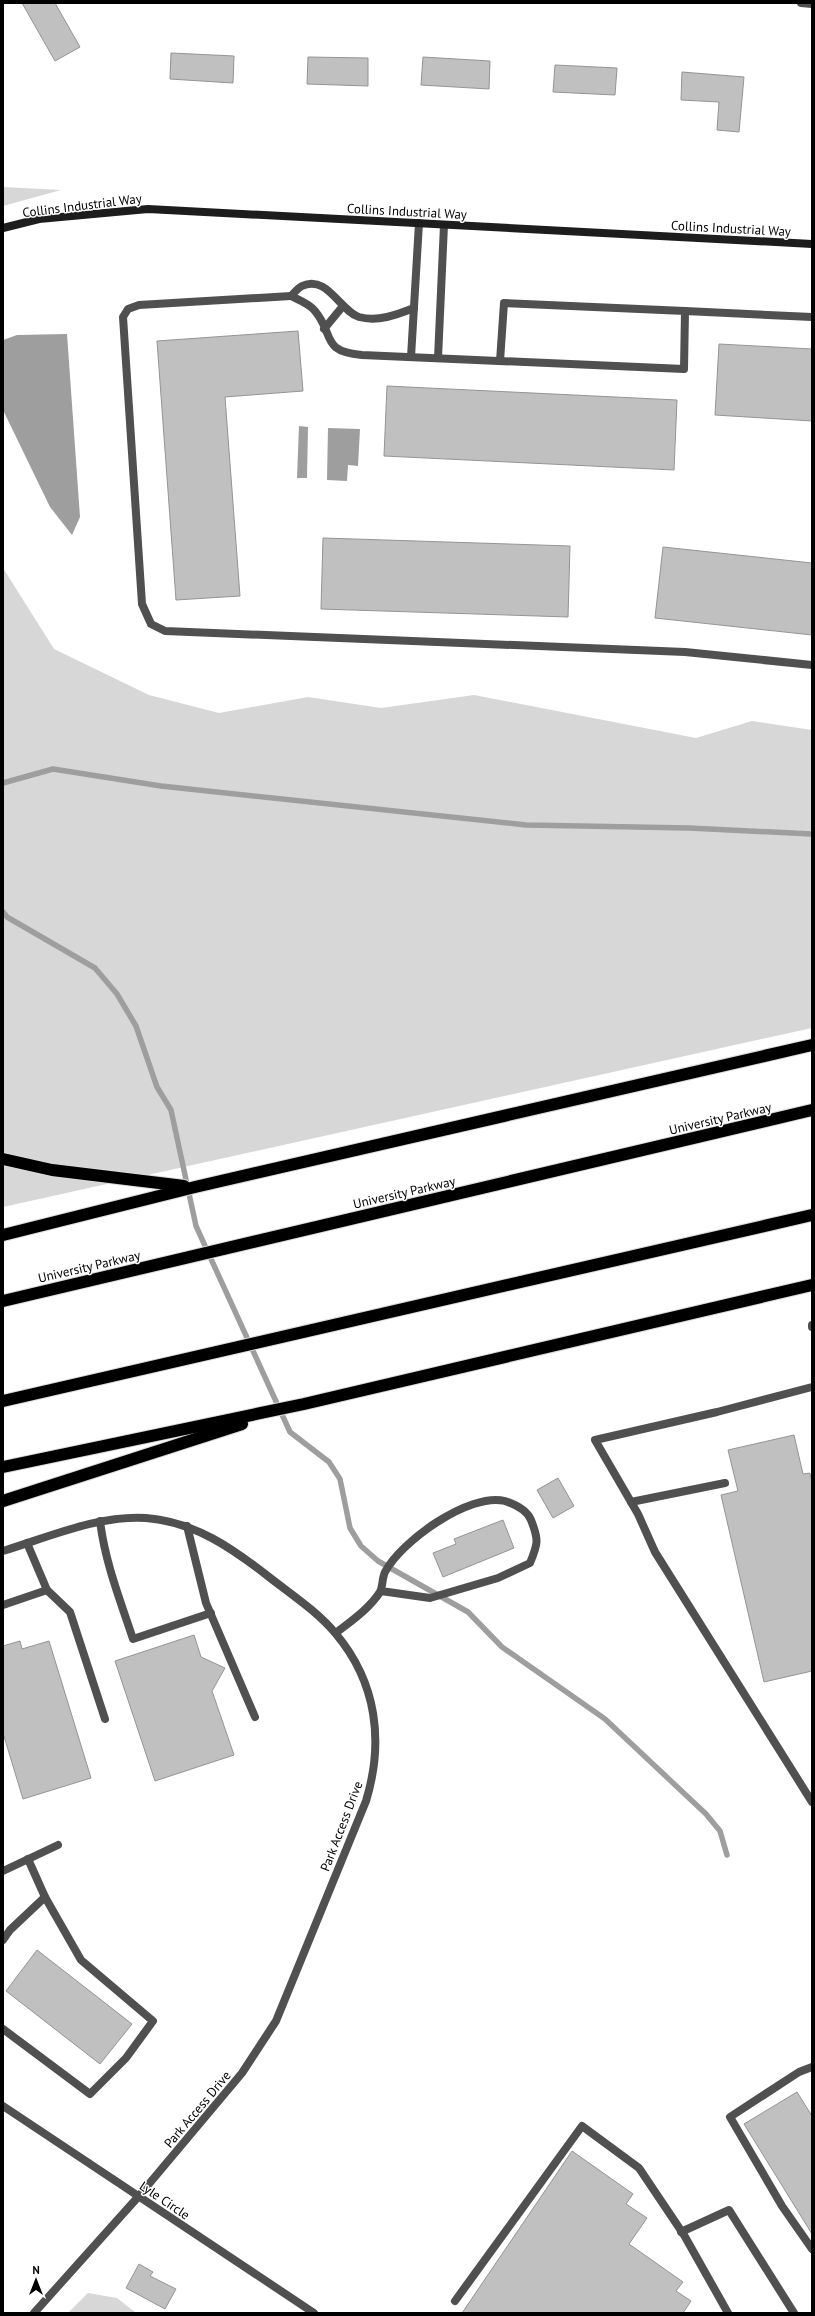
<svg xmlns="http://www.w3.org/2000/svg" width="815" height="2316" font-family="'PT Sans',sans-serif">
  <rect width="100%" height="100%" fill="#fff"/>
  <g fill="#d7d7d7">
    <path d="M3,187l58,3 -58,16z"/>
    <path d="M3,568l51,81 95,46 70,18 89,-16 73,11 93,-13 222,43 56,-17 60,9v298l-809,179z"/>
    <path d="M88,2293l29,5 19,15h-68z"/>
  </g>
  <g fill="#9e9e9e">
    <path d="M67,334l13,183 -8,18 -22,-28 -47,-97v-70l14,-5z"/>
    <path d="M299,426l9,1 -1,51h-10z"/>
    <path d="M328,428l32,1 -2,37 -10,-1 -1,16 -20,-1z"/>
  </g>
  <g fill="none" stroke-linecap="round" stroke-linejoin="round">
    <g stroke="#9e9e9e" stroke-width="5.5">
      <path d="M3,783l50,-14 108,17 365,39 163,3 123,6"/>
      <path d="M3,912l4,5 88,51 22,26 19,32 21,61 14,23 25,116 94,206 39,30 11,17 10,49 11,18 17,15 90,51 34,35 103,72 101,95 14,17 7,24"/>
    </g>
  </g>
  <g fill="#c0c0c0" stroke="#949494">
    <path d="M22,3h33l25,44 -25,14z"/>
    <path d="M171,53l63,3 -1,27 -63,-4z"/>
    <path d="M308,57l60,1v28l-61,-2z"/>
    <path d="M423,57l67,4 -1,28 -68,-4z"/>
    <path d="M555,65l62,3 -2,27 -62,-3z"/>
    <path d="M682,72l62,5 -5,55 -22,-2 2,-28 -38,-2z"/>
    <path d="M298,331l5,60 -78,6 15,199 -64,4 -19,-259z"/>
    <path d="M719,344l93,5v72l-97,-6z"/>
    <path d="M387,386l290,14 -3,70 -290,-14z"/>
    <path d="M323,538l247,8 -2,71 -247,-8z"/>
    <path d="M663,547l149,16v72l-157,-17z"/>
    <path d="M794,1435l9,39 7,-1 2,10v188l-48,11 -43,-187 17,-4 -10,-41z"/>
    <path d="M558,1478l16,28 -21,12 -16,-28z"/>
    <path d="M503,1520l11,28 -71,29 -10,-24 23,-9 -2,-5z"/>
    <path d="M194,1635l7,22 24,11 -13,23 22,64 -79,26 -40,-120z"/>
    <path d="M20,1641l2,8 27,-8 42,137 -68,21 -20,-66v-87z"/>
    <path d="M37,1950l95,74 -32,40 -94,-73z"/>
    <path d="M797,2092l15,24v118l-68,-110z"/>
    <path d="M572,2151l61,43 -7,10 21,14 -18,26 54,38 -7,9 15,10 -8,12h-221z"/>
    <path d="M139,2264l14,8 -3,4 26,13 -11,20 -39,-21z"/>
  </g>
  <g fill="none" stroke-linecap="round" stroke-linejoin="round">
    <defs>
      <g id="highway">
        <path d="M3,1159l49,11 132,16"/>
        <path d="M3,1235l192,-48 617,-142"/>
        <path d="M3,1301l809,-191"/>
        <path d="M3,1401l809,-186"/>
        <path d="M3,1467l301,-63 508,-119"/>
        <path d="M3,1501l239,-77"/>
      </g>
    </defs>
    <use href="#highway" stroke="#dbdbdb" stroke-width="14"/>
    <g stroke="#505050" stroke-width="8">
      <path d="M291,296l-152,9 -11,4 -5,8 19,287 9,20 14,7 520,21 127,13"/>
      <path d="M414,308c-18,7 -36,14 -55,9 -19,-6 -32,-43 -57,-31 -4,2 -8,7 -11,10 8,4 19,8 24,15 20,24 5,40 47,44l322,14 1,-58 -181,-8 -4,58"/>
      <path d="M685,311l127,6"/>
      <path d="M324,329l19,-23"/>
      <path d="M411,357l8,-134"/>
      <path d="M438,358l6,-133"/>
      <path d="M812,1325v2"/>
      <path d="M812,1387l-95,25 -122,28 43,74 17,38 157,250"/>
      <path d="M631,1502l94,-19"/>
      <path d="M100,1521c5,41 20,79 33,118l78,-26"/>
      <path d="M187,1526l19,77 49,114"/>
      <path d="M27,1543l20,47 23,22 35,107"/>
      <path d="M3,1605l44,-15"/>
      <path d="M336,1633c15,-12 33,-24 44,-41 3,-6 2,-14 5,-20 16,-31 85,-80 120,-71 9,3 22,9 26,19 8,20 7,24 -1,43l-32,15 -68,20 -49,-7"/>
      <path d="M3,1940l7,-10 35,-33"/>
      <path d="M3,2029l87,65 36,-36 27,-37 -72,-61 -36,-63 -17,-38"/>
      <path d="M812,2067l-13,5 -69,45 52,89 30,43"/>
      <path d="M681,2232l48,-22 65,103"/>
      <path d="M455,2301l127,-175 57,42 45,67 44,78"/>
    </g>
    <g stroke="#505050" stroke-width="8">
      <path d="M801,3l11,1"/>
      <path d="M3,1551c46,-14 95,-36 143,-33 49,4 86,30 123,59 23,18 49,35 67,57 41,49 48,108 30,167l-90,220 -34,52 -104,124 -104,116"/>
      <path d="M3,1871l55,-26"/>
      <path d="M3,2106l311,207"/>
    </g>
    <path stroke="#1d1d1d" stroke-width="8" d="M3,228l36,-9 109,-10 664,35"/>
    <use href="#highway" stroke="#000" stroke-width="12"/>
  </g>
  <g text-anchor="middle" stroke-width="3" stroke-linejoin="round" paint-order="stroke">
    <g font-size="13" fill="#000" stroke="#fff">
      <text transform="translate(82 205) rotate(-7)" y="5">Collins Industrial Way</text>
      <text transform="translate(407 211) rotate(3)" y="5">Collins Industrial Way</text>
      <text transform="translate(731 228) rotate(3)" y="5">Collins Industrial Way</text>
      <text transform="translate(720 1118) rotate(-13)" y="5">University Parkway</text>
      <text transform="translate(404 1192) rotate(-13)" y="5">University Parkway</text>
      <text transform="translate(89 1266) rotate(-13)" y="5">University Parkway</text>
      <text transform="translate(341 1826) rotate(-69)" y="5">Park Access Drive</text>
      <text transform="translate(197 2109) rotate(-50)" y="5">Park Access Drive</text>
      <text transform="translate(165 2200) rotate(34)" y="5">Lyle Circle</text>
    </g>
  </g>
  <rect width="815" height="2316" fill="none" stroke="#000000" stroke-width="8"/>
  <g transform="translate(36 2280)" stroke="#ffffff" stroke-width="3" paint-order="stroke">
  <path d="M0-3L7 15L0 10L-7 15Z" fill="#000000"/>
  <text y="-6" font-size="11" font-weight="bold" text-anchor="middle" fill="#000000">N</text>
  </g>
</svg>
